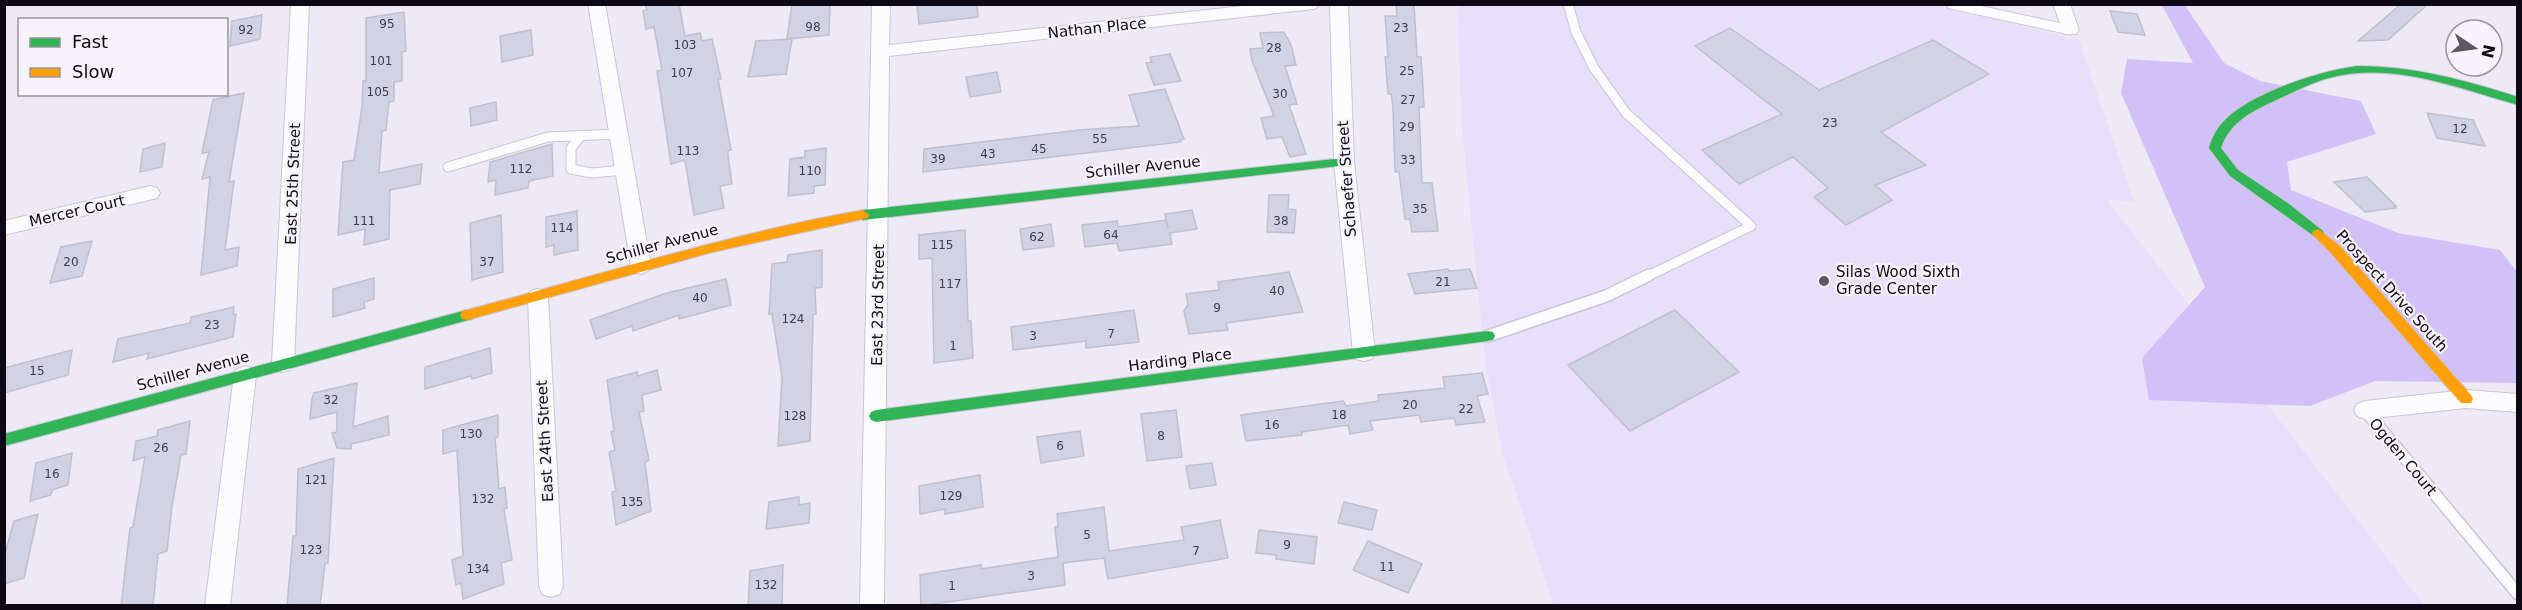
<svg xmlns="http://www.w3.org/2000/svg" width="2522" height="610" font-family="'DejaVu Sans',sans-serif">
  <rect width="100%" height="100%" fill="#ede9f7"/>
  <path fill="#e7dffb" d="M1933,4l146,36 55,162 -28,-3 318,406h-870l-52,-153 -17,-92 -24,-243 -3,-112z"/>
  <path fill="#d2c1f6" d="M2184,4l40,59 36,18 101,20 15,33 -89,28 4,28 107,43 102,17 17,22v111l-142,-2 -65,25 -161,-6 -7,-42 63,-71 -84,-194 6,-34 66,4 -31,-58z"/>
  <g fill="#d2d2e5" stroke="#c0bfcd" stroke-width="1.5">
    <path d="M645,4h34l6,32 15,-3 2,8 10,-2 9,40h-3l13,71 -3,1v5l4,28 -12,2 4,22 -30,7 -9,-55 -14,4 -14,-93 5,-1 -8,-43 -8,2 -3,-18 4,-1z"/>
    <path d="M792,4h38l-1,31 -42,4z"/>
    <path d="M917,4h60l1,13 -59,7z"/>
    <path d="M1396,4h18l3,53h4l1,13 2,37h-5l3,76h10l6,48 -26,1 -2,-13h-5l-6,-47h-4l-2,-65 -2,-13h-3l-3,-37h3l-3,-41h12z"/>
    <path d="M2401,4h27l-40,36 -30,1z"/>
    <path d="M2110,11l27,3 8,21 -27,-3z"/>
    <path d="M404,12l2,39 -4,1v29l-8,1v19l-5,1 -3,28 -4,1 -3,42 43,-9 -2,20 -30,6 -1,49 -25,6 1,-16 -27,6 5,-73 11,-2 8,-53 1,-26h3v-63z"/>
    <path d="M262,15l-2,24 -30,7 2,-25z"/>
    <path d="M1730,28l89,62 114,-50 56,34 -108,58 45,33 -51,20 17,15 -46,25 -32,-28 14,-9 -35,-31 -54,27 -37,-34 80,-36 -87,-68z"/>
    <path d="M531,30l2,25 -31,7 -2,-26z"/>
    <path d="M1284,32l7,13 5,20 -11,1 12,38 -8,1 17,49 -16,3 -8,-20 -15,2 -6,-21 13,-2 -22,-55 -2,-12 13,-1 -3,-15z"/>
    <path d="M792,39l-6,35 -38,3 8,-36z"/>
    <path d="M1170,54l11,27 -27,4 -8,-22 6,-1 -2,-5z"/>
    <path d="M997,72l4,20 -31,5 -4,-20z"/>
    <path d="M1165,89l19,50 -4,1 1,2 -258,30 1,-23 155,-19 60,-4 -10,-31z"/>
    <path d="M244,93l-15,89 5,-1 -9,69 14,-3 -2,19 -36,9 9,-98 -8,2 7,-27 -7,1 11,-53z"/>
    <path d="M496,102l1,18 -26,6 -1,-18z"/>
    <path d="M2427,113l46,7 12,26 -48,-8z"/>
    <path d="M165,143l-3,24 -22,5 3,-23z"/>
    <path d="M552,144l1,32 -24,5 -1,7 -33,7 1,-15 -8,2 2,-20z"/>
    <path d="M826,148l-1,37 -11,1v7l-26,3 2,-37 15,-2v-6z"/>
    <path d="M2367,177l29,29h-2l2,2 -31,4 -31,-30z"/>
    <path d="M1269,195h20l-1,14 8,1 -2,23 -27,-1z"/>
    <path d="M1192,210l5,19 -27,4 2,11 -53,7 -2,-8 -32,4 -3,-22 35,-4 1,6 48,-7 2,8 -3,-14z"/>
    <path d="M577,211l1,39 -24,5v-10l-8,2v-30z"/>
    <path d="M501,215l2,57 -31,8 -2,-57z"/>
    <path d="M1051,224l3,22 -31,4 -3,-21z"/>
    <path d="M965,230l3,91h3l2,37 -39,5 -2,-105 -13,1v-24z"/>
    <path d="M92,241l-10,35 -32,7 11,-36z"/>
    <path d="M822,250v37l-7,1 1,26 -3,1 -3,126 -32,5 4,-69 -10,-63h-3l3,-50 15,-2 1,-7z"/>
    <path d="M1448,269l1,2 21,-2 7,19 -62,6 -7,-20z"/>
    <path d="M1289,272l14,40 -77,11 2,7 -39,4 -5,-23 4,-6 -2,-11 33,-4 -1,-8z"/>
    <path d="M374,278v21l-10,3 1,6 -32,9v-28z"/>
    <path d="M726,279l5,26 -52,14v-4l-46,16 -1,-5 -36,13 -6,-19 77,-27z"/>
    <path d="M234,307l-1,8 3,-1 -3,23 -86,22 2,-6 -36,9 5,-23 72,-16 1,-6z"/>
    <path d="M1134,310l5,32 -53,6v-7l-73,9 -2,-23z"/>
    <path d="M1675,310l64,62 -109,59 -62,-66z"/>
    <path d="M490,348l2,25 -20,6 -1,-3 -46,13v-22z"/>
    <path d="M72,350l-4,25 -64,18v-25z"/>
    <path d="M657,370l4,20 -19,5 2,16 -5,1 10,48 -4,2 6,49 -35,14 -4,-33 4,-1 -7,-39 6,-2 -4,-18 3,-1 -7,-51 30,-8 1,4z"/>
    <path d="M1482,373l6,21 -11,2 8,26 -29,3 -2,-7 -33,4 -2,-7 -49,6 3,9 -23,4 -2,-9 -46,7v3l-56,6 -5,-26 102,-14 3,5 33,-5 -1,-6 67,-7 -2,-11z"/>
    <path d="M357,383l-4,44 35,-11 1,19 -38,9v5l-14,-1 -5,-15 5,-1v-20l-27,7 2,-20 2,-6z"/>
    <path d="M1176,410l6,47 -35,4 -6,-47z"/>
    <path d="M498,415v22l-3,1 4,51 6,-2 2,21 -3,1 8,51 -11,3 3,21 -41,15 -2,-16 -5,2 -4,-25 11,-4 -6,-106 -14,4v-24z"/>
    <path d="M190,421l-4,33 -5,1 -9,51 -5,45 -9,3 -5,52h-32l9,-78 3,-1 12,-70 -12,4 3,-20 21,-5 1,-6z"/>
    <path d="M1080,431l4,25 -43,7 -4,-26z"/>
    <path d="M72,453l-4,32 -16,5 -1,5 -21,6 6,-38z"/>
    <path d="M334,458l-6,105 -3,1 -5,42h-33l6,-70h3l2,-67z"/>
    <path d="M1212,463l4,22 -26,4 -4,-23z"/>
    <path d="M980,475l3,32 -38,7v-5l-25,5 -1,-28z"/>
    <path d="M799,497v8l11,-2 -1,20 -43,6 3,-27z"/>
    <path d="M1344,502l33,8 -5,20 -34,-7z"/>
    <path d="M1104,507l5,44 75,-11 -3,-13 39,-7 8,38 -120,21 -4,-21 -41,5 2,22 -144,21 -1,-31 61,-10v4l77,-12 -3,-30h3l-1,-13z"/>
    <path d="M38,514l-14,64 -20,6v-27l10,-36z"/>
    <path d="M1259,530l58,7 -3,27 -38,-5v-4l-20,-2z"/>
    <path d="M1368,541l54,23 -14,29 -55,-23z"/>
    <path d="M783,565l-1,41h-34l2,-35z"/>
  </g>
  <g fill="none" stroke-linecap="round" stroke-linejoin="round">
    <defs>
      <g id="lane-far1">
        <path d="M1568,4l8,28 18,36 32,45 125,113 -105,51"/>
        <path d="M1951,4l119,26"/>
        <path d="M580,137l-9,11v21l20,4 34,-3"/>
        <path d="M448,167l100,-30 69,-3"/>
      </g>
      <g id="lane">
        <path d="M1488,336l118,-40 43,-21"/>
        <path d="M2365,410l153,184"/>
      </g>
      <g id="street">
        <path d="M291,4h18l-15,359 -3,6 -8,3 -8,-3 -3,-6z"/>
        <path d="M588,4h17l46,262 -3,5 -7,3 -7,-3 -3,-5z"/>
        <path d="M872,4h18l-1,41 372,-41h61l-8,5 -425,47 -5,550h-24z"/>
        <path d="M1330,4h18l6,158 21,191 -3,6 -8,2 -8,-2 -3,-6 -19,-191z"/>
        <path d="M2053,4h17l9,26 -3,4h-12z"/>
        <path d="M150,186l7,2 3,5 -3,5 -153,37v-14z"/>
        <path d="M538,289l7,2 3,6 15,289 -3,8 -9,3 -9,-3 -3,-8 -11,-289 3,-6z"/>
        <path d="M245,366l8,3 3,6 -26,231h-25l29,-231 3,-6z"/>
        <path d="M2466,390l52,4v18l-52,-4 -101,11 -8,-3 -3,-6 3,-6 8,-3z"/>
      </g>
      <g id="fast">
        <path d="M2357,66c56,0 108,14 161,31v8c-61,-17 -126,-44 -189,-27 -19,5 -37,15 -55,23 -23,11 -44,21 -53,47l17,22 51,34 34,27 1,3 -1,3 -5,2 -88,-63 -21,-28c3,-11 8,-20 16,-28 26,-27 95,-49 132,-54z"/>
        <path d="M1344,158l4,1 2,3 -2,3 -485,55 -6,-5 6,-5z"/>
        <path d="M467,310l5,1 2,4 -2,4 -468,127v-12z"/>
        <path d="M1488,331l5,1 2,4 -2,4 -5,1 -612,81 -5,-2 -2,-4 2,-4 5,-2z"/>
      </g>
      <g id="slow">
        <path d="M863,210l6,5 -1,3 -155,34 -246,68 -5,-1 -2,-4 2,-4 5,-1c132,-35 262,-76 396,-100z"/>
        <path d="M2318,229l22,17 131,149 2,4 -2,4h-10l-131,-151 -18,-18 1,-3z"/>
      </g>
    </defs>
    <use href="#lane-far1" stroke="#cac5d4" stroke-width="11"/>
    <use href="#lane" stroke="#cac5d4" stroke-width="14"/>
    <use href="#street" stroke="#cac5d4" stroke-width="2"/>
    <use href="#fast" stroke="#cac5d4" stroke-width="2"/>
    <use href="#slow" stroke="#cac5d4" stroke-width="2"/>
    <use href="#lane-far1" stroke="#fcfcfe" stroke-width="9"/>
    <use href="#lane" stroke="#fcfcfe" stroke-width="11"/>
    <use href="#street" fill="#fcfcfe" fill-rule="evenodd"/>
    <use href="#fast" fill="#30b455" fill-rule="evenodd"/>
    <use href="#slow" fill="#ff9f0a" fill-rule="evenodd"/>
  </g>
  <circle fill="#5b5765" stroke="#f6f3fc" stroke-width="2" cx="1824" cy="281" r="6"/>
  <g text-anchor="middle" stroke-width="4.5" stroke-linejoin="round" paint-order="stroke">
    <g font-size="12" fill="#3f3c4b">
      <text x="387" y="28">95</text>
      <text x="813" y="31">98</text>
      <text x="1401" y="32">23</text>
      <text x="246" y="34">92</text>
      <text x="685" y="49">103</text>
      <text x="1274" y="52">28</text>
      <text x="381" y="65">101</text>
      <text x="1407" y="75">25</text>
      <text x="682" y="77">107</text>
      <text x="378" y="96">105</text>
      <text x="1280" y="98">30</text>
      <text x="1408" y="104">27</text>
      <text x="1830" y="127">23</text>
      <text x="1407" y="131">29</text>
      <text x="2460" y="133">12</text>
      <text x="1100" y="143">55</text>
      <text x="1039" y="153">45</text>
      <text x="688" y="155">113</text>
      <text x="988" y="158">43</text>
      <text x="938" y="163">39</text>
      <text x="1408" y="164">33</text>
      <text x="521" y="173">112</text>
      <text x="810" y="175">110</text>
      <text x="1420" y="213">35</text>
      <text x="364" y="225">111</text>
      <text x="1281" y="225">38</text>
      <text x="562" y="232">114</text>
      <text x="1111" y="239">64</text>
      <text x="1037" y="241">62</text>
      <text x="942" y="249">115</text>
      <text x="71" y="266">20</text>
      <text x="487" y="266">37</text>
      <text x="1443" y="286">21</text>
      <text x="950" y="288">117</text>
      <text x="1277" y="295">40</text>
      <text x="700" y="302">40</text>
      <text x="1217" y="312">9</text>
      <text x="793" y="323">124</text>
      <text x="212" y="329">23</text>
      <text x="1111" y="338">7</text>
      <text x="1033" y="340">3</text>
      <text x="953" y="350">1</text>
      <text x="37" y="375">15</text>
      <text x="331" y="404">32</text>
      <text x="1410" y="409">20</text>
      <text x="1466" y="413">22</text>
      <text x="1339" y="419">18</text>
      <text x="795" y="420">128</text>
      <text x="1272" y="429">16</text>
      <text x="471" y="438">130</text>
      <text x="1161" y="440">8</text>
      <text x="1060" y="450">6</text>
      <text x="161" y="452">26</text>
      <text x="52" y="478">16</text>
      <text x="316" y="484">121</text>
      <text x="951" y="500">129</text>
      <text x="483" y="503">132</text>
      <text x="632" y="506">135</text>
      <text x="1087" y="539">5</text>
      <text x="1287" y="549">9</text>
      <text x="311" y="554">123</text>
      <text x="1196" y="555">7</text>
      <text x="1387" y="571">11</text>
      <text x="478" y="573">134</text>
      <text x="1031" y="580">3</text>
      <text x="766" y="589">132</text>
      <text x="952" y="590">1</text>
    </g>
    <g font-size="15" fill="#0d0916" stroke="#f6f3fc">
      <text transform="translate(1097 28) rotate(-6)" y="5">Nathan Place</text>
      <text transform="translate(1143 167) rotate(-6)" y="5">Schiller Avenue</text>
      <text transform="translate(1347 179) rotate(-94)" y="5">Schaefer Street</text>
      <text transform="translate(293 184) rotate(-88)" y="5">East 25th Street</text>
      <text transform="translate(77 211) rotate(-13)" y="5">Mercer Court</text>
      <text transform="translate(662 244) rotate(-15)" y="5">Schiller Avenue</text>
      <text transform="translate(2392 291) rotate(48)" y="5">Prospect Drive South</text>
      <text transform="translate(878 305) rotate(-89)" y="5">East 23rd Street</text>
      <text transform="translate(1180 360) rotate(-7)" y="5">Harding Place</text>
      <text transform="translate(193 371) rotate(-15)" y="5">Schiller Avenue</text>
      <text transform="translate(545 441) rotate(-93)" y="5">East 24th Street</text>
      <text transform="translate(2403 457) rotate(50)" y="5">Ogden Court</text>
    </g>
    <g font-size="15" fill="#0d0916" stroke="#f6f3fc" text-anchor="start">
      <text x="1836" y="277">Silas Wood Sixth<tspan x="1836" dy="17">Grade Center</tspan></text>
    </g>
  </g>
  <rect width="2522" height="610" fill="none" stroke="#0d0916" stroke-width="12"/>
  <rect x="18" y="18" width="210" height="78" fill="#f6f3fc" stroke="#9995a0" stroke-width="1.5"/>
  <rect x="30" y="38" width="30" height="9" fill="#30b455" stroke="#9995a0" stroke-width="1.5"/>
  <text x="72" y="48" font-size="18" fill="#0d0916">Fast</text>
  <rect x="30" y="68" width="30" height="9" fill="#ff9f0a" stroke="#9995a0" stroke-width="1.5"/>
  <text x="72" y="78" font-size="18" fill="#0d0916">Slow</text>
  <g transform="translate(2474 48) rotate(103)"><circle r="28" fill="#f6f3fc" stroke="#9995a0" stroke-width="1.5"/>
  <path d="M0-4.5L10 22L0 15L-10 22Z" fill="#5b5765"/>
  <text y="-9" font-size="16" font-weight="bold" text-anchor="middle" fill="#0d0916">N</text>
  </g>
</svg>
